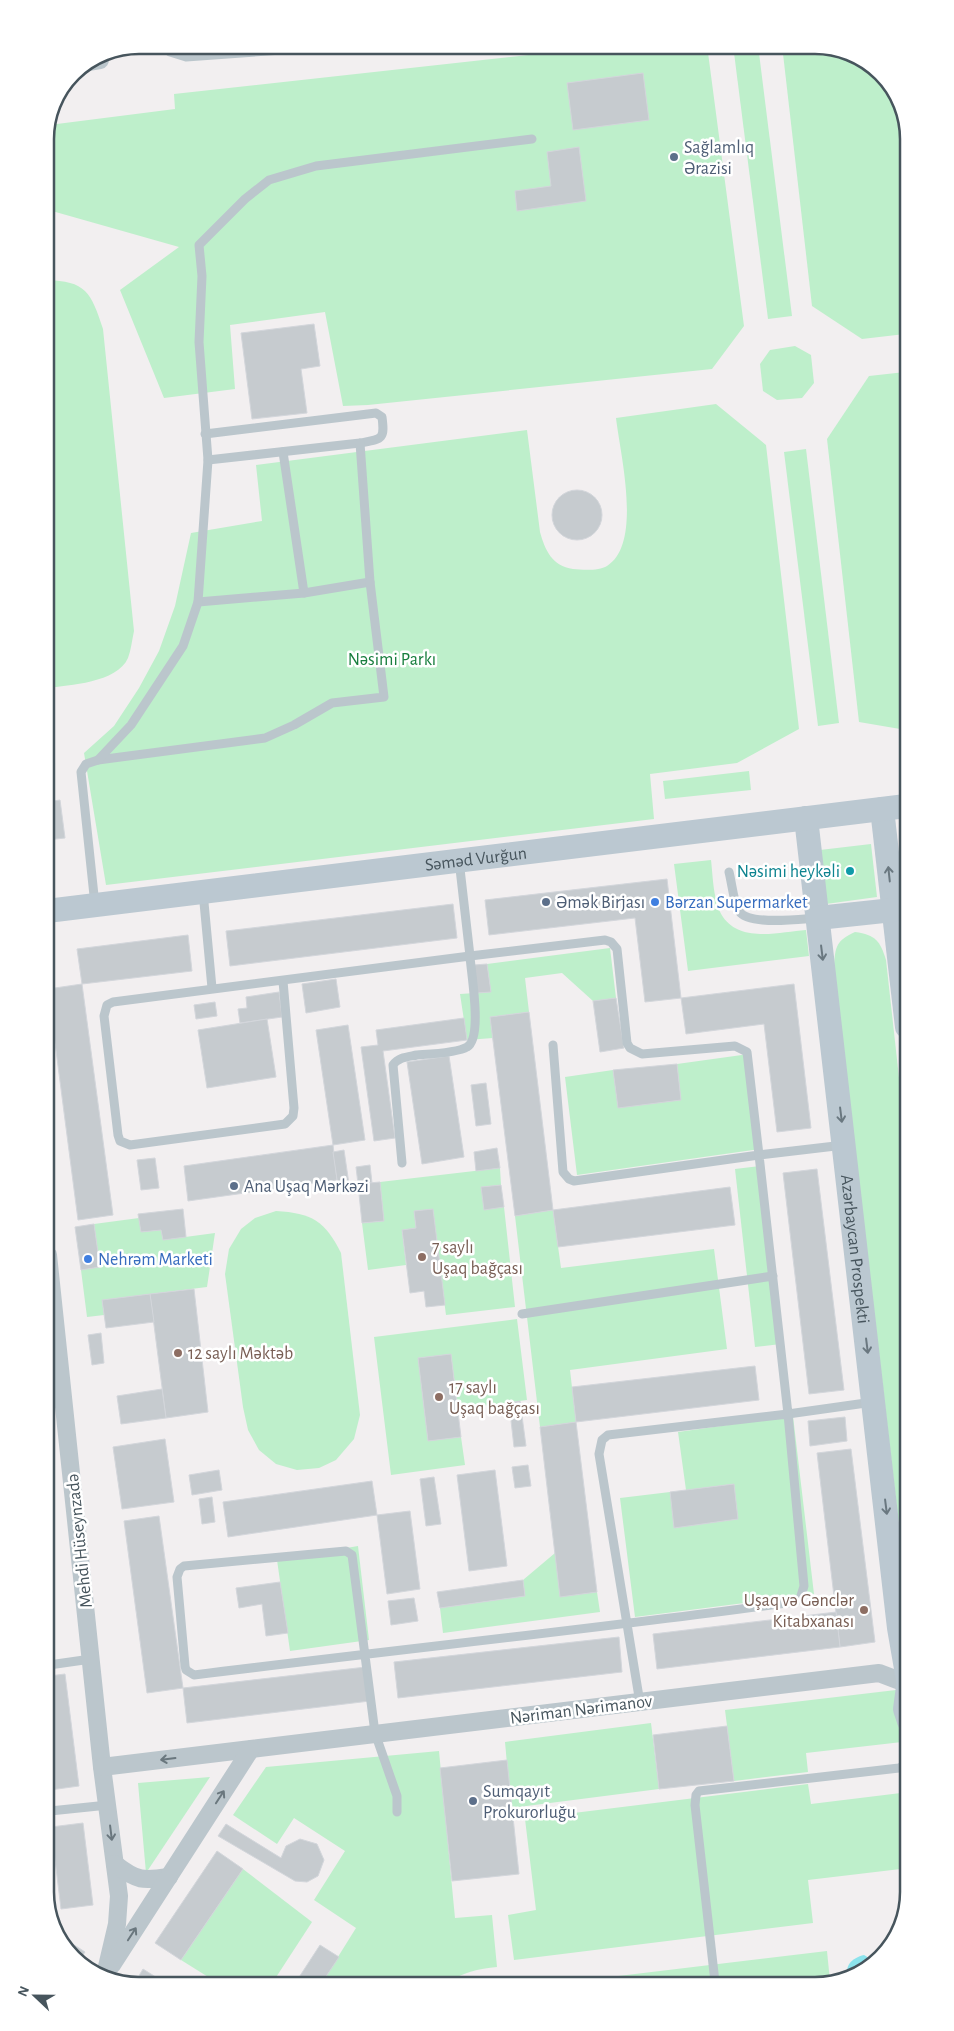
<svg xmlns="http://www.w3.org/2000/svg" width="954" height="2031" font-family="'Alegreya Sans',sans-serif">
  <rect width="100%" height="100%" fill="#f2eff0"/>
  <g fill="#beefcb">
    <path d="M619,45h88l37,281 -32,43 -344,36 -25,1 -18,-94 -95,13 5,64 -71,9 -44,-108 59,-43 -134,-38v-76l4,-8 126,-16 -1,-15z"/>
    <path d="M733,45h25l34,271 -24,3z"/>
    <path d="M782,45h40l50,19 32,44 1,226 -43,5 -50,-33z"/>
    <path d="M46,280c40,1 45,12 57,49l31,302c-2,9 -3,19 -6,27 -11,25 -59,27 -81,30z"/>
    <path d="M795,346l16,9 3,28 -12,15 -25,2 -14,-9 -3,-27 10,-14z"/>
    <path d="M905,372l1,358 -47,-8 -32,-283 42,-63z"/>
    <path d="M716,404l50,41 33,284 -62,34 -87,11 4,45 -548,66 -22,-132 30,-27 25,-38 20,-37 16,-45 16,-73 71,-12 -6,-56 271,-35 13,102c5,18 12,34 33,37 10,1 26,2 34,-3 36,-22 13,-113 9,-148z"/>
    <path d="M806,449l33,274 -21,3 -34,-274z"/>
    <path d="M749,771l2,19 -86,9 -2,-18z"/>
    <path d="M871,844l6,53 -51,7 -6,-54z"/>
    <path d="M711,860c2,16 2,42 12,57 18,26 57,15 83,13l3,26 -121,15 -14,-107z"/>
    <path d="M855,932c21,3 25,9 31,28l21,190 1,454 -74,-638c1,-20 3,-26 21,-34z"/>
    <path d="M610,948l6,50 -23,3 -31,-28 -37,5 4,34 -39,5 3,21 -26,2 -7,-46 31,-2 -4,-28z"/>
    <path d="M749,1054l11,95 -183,26 -12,-98 48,-7 5,37 63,-7 -4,-36z"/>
    <path d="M760,1166l21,178 -26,3 -20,-178z"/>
    <path d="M500,1168l1,17 -19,2 22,20 11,100 -69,8 -14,-106 -18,2 2,17 -14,2 4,35 -38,5 -6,-47 22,-2 -4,-39z"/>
    <path d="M553,1210l8,58 153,-19 13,100 -157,21 6,52 -36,5 -25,-211z"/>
    <path d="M276,1211c36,2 49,10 65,42l19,162 -6,24 -18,21 -17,8 -22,2 -21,-6 -17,-14 -11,-20 -5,-23 -18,-133 4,-25 12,-20 14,-11z"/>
    <path d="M139,1218l2,14 20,-2 2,10 52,-7 -8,54 -105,13 2,15 -17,2 -6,-47 19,-3 -6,-43z"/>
    <path d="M517,1319l10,81 -69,9 -7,-55 -33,4 10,83 33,-4 4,28 -74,10 -17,-138z"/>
    <path d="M793,1416l21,178 -179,23 -15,-119 50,-6 5,35 63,-8 -5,-35 -47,6 -8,-58z"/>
    <path d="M358,1546l11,94 -79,11 -13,-91z"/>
    <path d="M555,1553l6,43 36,-4 3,20 -157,21 -3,-25 85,-12 -2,-16z"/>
    <path d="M896,1690l6,52 -96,11 2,19 -74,9 -9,-71z"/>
    <path d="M651,1723l8,66 -148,19 -6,-66z"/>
    <path d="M439,1751l16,167 37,-3 5,52c-18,2 -36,5 -50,17h-126l35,-56 -42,-28 31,-49 -51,-33 -17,26 -44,-29 33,-48z"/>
    <path d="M210,1777l-64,96 -8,-90z"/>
    <path d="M808,1784l3,20 98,-12v76l-101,12 5,43 -299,37 -6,-45 28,-5 -11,-91z"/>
    <path d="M243,1869l69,53 -41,63h-50l-40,-25z"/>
    <path d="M827,1951l3,30 -270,2z"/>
  </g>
  <path fill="#8ce3ec" d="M864,1955l10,6 -25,18c-6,-13 3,-21 15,-24z"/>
  <g fill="#c6cbcf" stroke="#d3d6db">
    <path d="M643,73l6,47 -76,10 -6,-47z"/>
    <path d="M579,147l7,54 -69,10 -2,-20 36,-5 -4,-34z"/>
    <path d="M314,324l6,42 -19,3 6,44 -55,6 -11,-86z"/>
    <circle cx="577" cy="515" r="25"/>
    <path d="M60,800l5,38 -18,2v-38z"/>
    <path d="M667,879l14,119 -36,4 -10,-84 -146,17 -4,-35z"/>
    <path d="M453,904l4,34 -227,28 -4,-35z"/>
    <path d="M188,935l4,36 -110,13 -5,-35z"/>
    <path d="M487,964l4,28 -14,1 -3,-28z"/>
    <path d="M336,979l4,28 -34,6 -4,-29z"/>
    <path d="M82,984l31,231 -35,5 -30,-231z"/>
    <path d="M794,984l17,144 -34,4 -13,-108 -78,10 -5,-36z"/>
    <path d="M279,992l3,25 -42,6 -2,-14 9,-1 -1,-11z"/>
    <path d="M616,998l8,50 -24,4 -7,-51z"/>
    <path d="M215,1002l2,14 -21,3 -2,-14z"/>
    <path d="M529,1012l24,198 -38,6 -25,-199z"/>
    <path d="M464,1018l3,22 -84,11 12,87 -21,3 -13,-94 17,-2 -2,-15z"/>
    <path d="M267,1019l9,58 -69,11 -9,-58z"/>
    <path d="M348,1025l17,115 -32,5 -17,-115z"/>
    <path d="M449,1056l15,101 -42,7 -15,-102z"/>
    <path d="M677,1064l4,36 -63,8 -5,-38z"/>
    <path d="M486,1083l5,41 -15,2 -5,-41z"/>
    <path d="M333,1145l4,35 -149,21 -4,-35z"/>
    <path d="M497,1148l3,20 -24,3 -2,-19z"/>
    <path d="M344,1150l6,41 -11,2 -6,-41z"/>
    <path d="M155,1158l4,30 -18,2 -4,-30z"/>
    <path d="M370,1165l2,18 -14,1 -2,-17z"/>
    <path d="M817,1169l27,221 -35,4 -26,-221z"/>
    <path d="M380,1182l4,39 -22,2 -4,-39z"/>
    <path d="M501,1185l3,22 -20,3 -3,-23z"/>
    <path d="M730,1187l5,38 -177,22 -5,-37z"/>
    <path d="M183,1209l3,28 -23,3 -2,-10 -20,2 -3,-18z"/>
    <path d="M433,1209l12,96 -19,2 -2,-16 -14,2 -8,-63 14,-2 -2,-17z"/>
    <path d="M94,1224l6,43 -19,3 -6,-43z"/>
    <path d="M194,1289l14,123 -42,6 -16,-124z"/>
    <path d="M150,1294l4,28 -48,6 -4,-28z"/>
    <path d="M101,1333l3,30 -12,2 -4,-30z"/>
    <path d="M451,1354l10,83 -33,4 -10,-83z"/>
    <path d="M755,1366l4,34 -183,22 -4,-35z"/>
    <path d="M162,1389l4,29 -45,6 -4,-28z"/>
    <path d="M520,1401l6,45 -12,1 -5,-44z"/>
    <path d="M845,1417l2,24 -37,5 -2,-25z"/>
    <path d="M576,1422l21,170 -37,5 -20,-170z"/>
    <path d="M165,1439l9,63 -52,7 -9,-62z"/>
    <path d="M851,1449l24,193 -35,5 -23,-194z"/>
    <path d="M528,1465l3,21 -16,2 -3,-21z"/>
    <path d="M219,1470l3,20 -30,5 -3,-20z"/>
    <path d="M495,1470l12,96 -38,5 -12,-96z"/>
    <path d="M434,1477l7,47 -15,2 -6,-47z"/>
    <path d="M372,1481l5,34 -149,22 -5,-35z"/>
    <path d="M734,1484l4,35 -64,9 -4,-36z"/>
    <path d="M212,1497l3,25 -13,2 -3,-25z"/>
    <path d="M410,1511l10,78 -33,5 -10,-79z"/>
    <path d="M159,1516l24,172 -36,5 -23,-172z"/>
    <path d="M523,1580l2,16 -85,12 -3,-16z"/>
    <path d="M280,1582l8,51 -22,3 -4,-32 -23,4 -3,-20z"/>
    <path d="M414,1598l4,23 -27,4 -3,-24z"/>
    <path d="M836,1612l4,35 -183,22 -4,-35z"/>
    <path d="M619,1637l3,35 -224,26 -4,-36z"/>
    <path d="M366,1667l4,34 -183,22 -4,-35z"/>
    <path d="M65,1674l14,112 -29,4 -1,-114z"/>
    <path d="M727,1726l7,55 -75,8 -6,-54z"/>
    <path d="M507,1760l12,114 -67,7 -12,-113z"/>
    <path d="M83,1823l10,82 -32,4 -10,-82z"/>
    <path d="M226,1824l55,34 5,-12 14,-7 17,5 7,16 -6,16 -11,6 -12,-1 -77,-45z"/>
    <path d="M217,1851l26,18 -62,91 -26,-17z"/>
    <path d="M59,1935l26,17 -7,10z"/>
    <path d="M320,1945l19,12 -18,27 -27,1z"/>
    <path d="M143,1969l27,17h-37z"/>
  </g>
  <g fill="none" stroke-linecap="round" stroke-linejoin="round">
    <g stroke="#bbc6cc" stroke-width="9">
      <path d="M162,45l8,7 16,5 165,-12"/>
      <path d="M205,434l171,-21 6,4c3,23 0,22 -22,26l-152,17"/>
      <path d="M283,452l21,141"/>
      <path d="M198,602l106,-9 66,-11 -10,-139"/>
      <path d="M98,760l167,-22 29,-13 38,-22 52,-6 -14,-115"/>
      <path d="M459,860l11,96 135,-16 6,2 6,7 10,94 3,5 12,6 93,-8 12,6 12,103 -185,26 -5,-2 -6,-7 -10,-127"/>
      <path d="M729,872c3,11 4,29 10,39 9,15 61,8 77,7"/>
      <path d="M203,892l9,96"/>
      <path d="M95,905l-14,-133 5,-8 12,-4 33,-35 52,-79 15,-44 10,-142 -9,-118 3,-66 -3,-31 46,-46 24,-19 47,-14 216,-27"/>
      <path d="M283,981l11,127 -1,8 -8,8 -155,21 -10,-4 -2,-6 -14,-119 3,-11 6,-3 357,-46c1,18 13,82 -3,91 -10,6 -37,7 -50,8 -10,2 -18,2 -24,10l9,98"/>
      <path d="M844,1145l-85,10 29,259 85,-12"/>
      <path d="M522,1314l251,-38"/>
      <path d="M49,1665l42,-6"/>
      <path d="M50,1811l58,-6"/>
      <path d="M397,1812v-16l-22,-63 -23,-178 -6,-4 -162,15 -4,3 -3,8 8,89 1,4 8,5c200,-25 400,-46 600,-73l6,-3 4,-13 -16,-172 -180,21 -6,5 -3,14 41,249"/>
      <path d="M715,1982l-20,-177 1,-10 3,-4 200,-23 10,-4"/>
    </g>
    <g stroke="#bbc6cc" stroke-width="18">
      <path d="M88,62l12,-2 -1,-6"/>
      <path d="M48,1255l54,512 17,129 -2,28 -12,51"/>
      <path d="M102,1767l777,-94 29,11"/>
      <path d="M115,1864c22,17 28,17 54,13"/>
      <path d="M112,1965l139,-216"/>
    </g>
    <g stroke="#bbc8d1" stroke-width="24">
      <path d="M882,809l25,218"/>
      <path id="s1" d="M806,818l93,810 9,52"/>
      <path id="s2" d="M47,911l859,-105"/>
      <path d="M818,918l75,-8"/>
      <path d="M908,1687l-3,22 4,12"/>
    </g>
  </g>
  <defs><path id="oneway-shaft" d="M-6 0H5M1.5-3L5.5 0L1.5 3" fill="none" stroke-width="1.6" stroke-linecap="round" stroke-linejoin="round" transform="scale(1.25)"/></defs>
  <g stroke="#6a7880">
    <use href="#oneway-shaft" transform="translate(889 874) rotate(-96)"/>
    <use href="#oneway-shaft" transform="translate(822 953) rotate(83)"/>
    <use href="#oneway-shaft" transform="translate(841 1115) rotate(83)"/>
    <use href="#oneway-shaft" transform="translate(867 1346) rotate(83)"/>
    <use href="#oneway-shaft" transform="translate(886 1507) rotate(83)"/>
  </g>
  <g stroke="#6a777e">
    <use href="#oneway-shaft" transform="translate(168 1759) rotate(173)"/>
    <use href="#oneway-shaft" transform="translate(220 1797) rotate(-57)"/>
    <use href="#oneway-shaft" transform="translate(111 1833) rotate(83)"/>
    <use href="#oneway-shaft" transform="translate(132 1934) rotate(-57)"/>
  </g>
  <g fill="#5c6f8a" stroke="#fff" stroke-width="2">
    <circle cx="674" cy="157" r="5"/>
    <circle cx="546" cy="902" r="5"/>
    <circle cx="234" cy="1186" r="5"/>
    <circle cx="473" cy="1801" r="5"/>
  </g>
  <circle fill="#0f9aa8" stroke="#fff" stroke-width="2" cx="850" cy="871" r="5"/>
  <g fill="#3f7fe0" stroke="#fff" stroke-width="2">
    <circle cx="655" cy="902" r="5"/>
    <circle cx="88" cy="1259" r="5"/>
  </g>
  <g fill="#8d6e63" stroke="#fff" stroke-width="2">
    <circle cx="422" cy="1257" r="5"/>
    <circle cx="178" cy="1353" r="5"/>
    <circle cx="439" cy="1397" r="5"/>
    <circle cx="864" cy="1610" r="5"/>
  </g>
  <g text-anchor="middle" stroke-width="5" stroke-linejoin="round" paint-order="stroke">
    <g font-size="18" fill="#4e5e75" stroke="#fff" text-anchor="start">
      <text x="684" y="153">Sağlamlıq<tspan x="684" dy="21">Ərazisi</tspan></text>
      <text x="556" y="908">Əmək Birjası</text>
      <text x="244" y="1192">Ana Uşaq Mərkəzi</text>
      <text x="483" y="1797">Sumqayıt<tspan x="483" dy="21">Prokurorluğu</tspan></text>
    </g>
    <g font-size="18" fill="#187e3e" stroke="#fff">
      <text x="392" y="665">Nəsimi Parkı</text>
    </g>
    <g font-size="18" fill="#47555d" stroke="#fff">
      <text dy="6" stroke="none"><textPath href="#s2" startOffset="432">Səməd Vurğun</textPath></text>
      <text dy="6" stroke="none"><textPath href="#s1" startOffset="434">Azərbaycan Prospekti</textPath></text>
      <text transform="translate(79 1541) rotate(-96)" y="6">Mehdi Hüseynzadə</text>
      <text transform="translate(581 1709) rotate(-7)" y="6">Nəriman Nərimanov</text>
    </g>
    <g font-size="18" fill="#0d838f" stroke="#fff" text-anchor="end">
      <text x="840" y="877">Nəsimi heykəli</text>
    </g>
    <g font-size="18" fill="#366cbe" stroke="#fff" text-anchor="start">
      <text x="665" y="908">Bərzan Supermarket</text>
      <text x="98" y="1265">Nehrəm Marketi</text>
    </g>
    <g font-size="18" fill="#785e54" stroke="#fff" text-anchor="start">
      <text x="432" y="1253">7 saylı<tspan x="432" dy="21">Uşaq bağçası</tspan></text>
      <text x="188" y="1359">12 saylı Məktəb</text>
      <text x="449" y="1393">17 saylı<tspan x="449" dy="21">Uşaq bağçası</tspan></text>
      <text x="854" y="1606" text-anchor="end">Uşaq və Gənclər<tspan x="854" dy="21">Kitabxanası</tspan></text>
    </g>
  </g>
  <path d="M0 0H954V2031H0ZM139 54H815A85 85 0 0 1 900 139V1892A85 85 0 0 1 815 1977H139A85 85 0 0 1 54 1892V139A85 85 0 0 1 139 54Z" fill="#fff" fill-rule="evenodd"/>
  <path fill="none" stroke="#47555d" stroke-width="2.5" d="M139 54H815A85 85 0 0 1 900 139V1892A85 85 0 0 1 815 1977H139A85 85 0 0 1 54 1892V139A85 85 0 0 1 139 54Z"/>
  <g transform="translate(35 1996) rotate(292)" stroke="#ffffff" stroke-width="4" paint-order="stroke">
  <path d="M0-4L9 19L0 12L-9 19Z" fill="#47555d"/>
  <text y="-8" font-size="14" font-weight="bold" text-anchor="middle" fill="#47555d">N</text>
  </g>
</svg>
